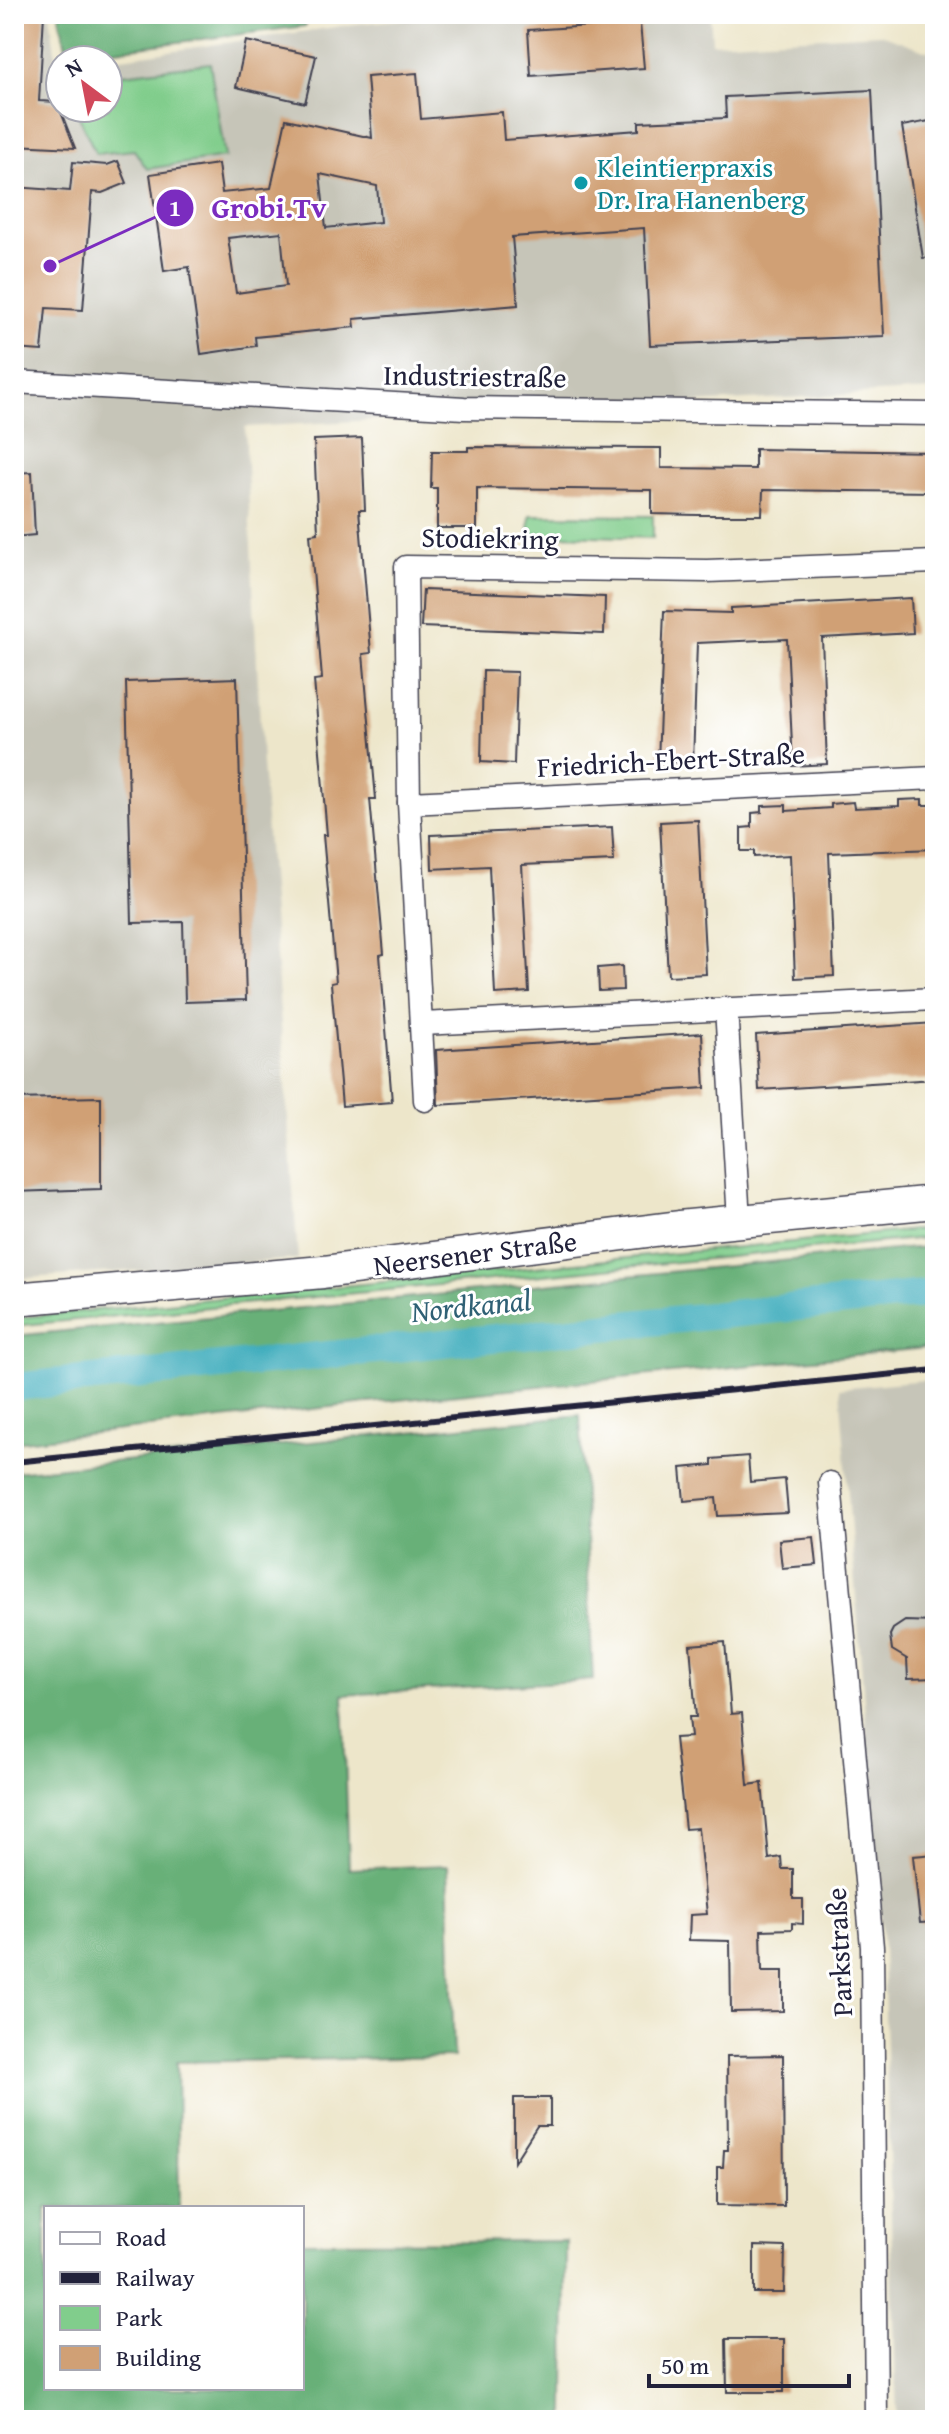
<svg xmlns="http://www.w3.org/2000/svg" width="949" height="2434" font-family="'Gentium Book Plus',serif">
  <rect width="100%" height="100%" fill="#fff"/>
  <filter id="ink" filterUnits="userSpaceOnUse"><feTurbulence type="fractalNoise" baseFrequency=".0125" numOctaves="2"/><feDisplacementMap in="SourceGraphic" scale="16" xChannelSelector="R" yChannelSelector="G"/><feConvolveMatrix kernelMatrix="1 2 1 2 8 2 1 2 1" color-interpolation-filters="sRGB"/></filter>
  <filter id="wash" filterUnits="userSpaceOnUse"><feTurbulence type="fractalNoise" baseFrequency=".006" numOctaves="4" result="noise"/><feDisplacementMap in="SourceGraphic" scale="32" xChannelSelector="R" yChannelSelector="G"/><feGaussianBlur stdDeviation="1.8" result="paint"/><feColorMatrix in="noise" values="0 0 0 0 0 0 0 0 0 0 0 0 0 0 0 0 0 1.4 0 .05"/><feComposite in="paint" operator="in"/></filter>
  <g filter="url(#wash)">
    <rect width="100%" height="100%" fill="#ede6ca"/>
    <g fill="#c6c5b8">
      <path d="M14,14h36l7,53h3v41h48v-48l248,-36 105,-10h249l2,29 169,-9 54,20v336l-690,37 17,337 36,495 -284,20z"/>
      <path d="M935,1379v1041h-38l-14,-473 -43,-559z"/>
    </g>
    <g fill="#81cd8c" stroke="#527864" stroke-width="2">
      <path d="M210,63l15,94 -78,12 -13,-19 -38,4 -21,-46h33v-32z"/>
      <path d="M530,515l123,1v22l-124,-4z"/>
      <path d="M935,1228v9l-921,89v-8z"/>
    </g>
    <g fill="#68b078" stroke="#45695a" stroke-width="2">
      <path d="M59,14h245l2,12 -238,30z"/>
      <path d="M935,1246v101l-577,57 -344,38v-106z"/>
      <path d="M580,1415l13,265 -250,15 6,174 99,-4 6,192 -277,5 2,146h-133v180h256v-146l264,-1 -1,179h-551v-948z"/>
    </g>
    <g fill="none" stroke-linecap="round" stroke-linejoin="round">
      <path stroke="#3eacbc" stroke-width="28" d="M14,1387l921,-94"/>
    </g>
    <g id="blocks">
      <g fill="#d0a075" fill-rule="evenodd">
        <path d="M14,14h30l-5,87 18,1 18,46 -61,-3z"/>
        <path d="M640,23l4,45 -113,8 -3,-46z"/>
        <path d="M246,41l70,15 -11,47 -69,-16z"/>
        <path d="M417,73l4,46 81,-7 2,28 135,-10v-8l87,-4 -1,-21 147,-7 12,246 -234,9 -6,-117 -132,9 6,68 -164,14 1,8 -100,10 1,9 -55,8 -12,-87 -25,4 -14,-97 68,-10 4,29 49,-5 15,-69 86,19 -5,-61zM320,174l57,12 3,36 -54,6zM281,232l5,54 -50,7 -8,-55z"/>
        <path d="M935,120v137l-12,1 -21,-132z"/>
        <path d="M118,161l9,22 -25,10 -10,-1 -9,118 -37,-2 -4,43 -28,-2v-162l56,4 3,-29 34,3z"/>
        <path d="M362,438l3,72h-6l12,143 -8,1 13,145h-6l14,155 -4,1 12,147 -50,4 -11,-123 5,-1 -13,-147h4l-13,-155 8,-1 -12,-145 8,-1 -4,-93z"/>
        <path d="M468,447l193,1v20l94,1v-20l180,3v40l-172,-2 -1,25h-65l-45,-1v-24l-175,-2v40h-40v-40h-6l1,-37h36z"/>
        <path d="M32,472l3,63 -21,2v-64z"/>
        <path d="M423,590l182,7 -1,37 -183,-7z"/>
        <path d="M911,598l2,35 -91,5 5,126 -34,2 -6,-127 -90,4 -4,120 -35,-1 6,-151 67,2v-5z"/>
        <path d="M483,671l34,1 -3,92 -33,-2z"/>
        <path d="M237,678l9,322 -61,2 -2,-80 -51,1 -6,-241z"/>
        <path d="M922,799v6h11l2,44 -106,4 5,123 -39,2 -5,-123 -36,2v-6h-13v-23l11,-1v-14l10,-1v-6l24,-1v6l45,-3v-4l22,-2 1,6 45,-2v-6z"/>
        <path d="M698,820l8,154 -38,2 -8,-154z"/>
        <path d="M612,827l2,34 -92,4 7,127 -34,2 -6,-128 -57,3 -1,-34z"/>
        <path d="M622,966l1,24 -24,1 -1,-23z"/>
        <path d="M935,1023v56l-176,11 -3,-55z"/>
        <path d="M702,1033l3,55 -267,17 -2,-55z"/>
        <path d="M101,1097v92l-87,3v-93z"/>
        <path d="M748,1456l2,26 35,-3 3,34 -70,3 -2,-18 -32,3 -3,-33 31,-3v-6z"/>
        <path d="M814,1537l3,28 -35,3 -3,-28z"/>
        <path d="M905,1621l30,1v56l-27,1 -1,-20 -15,-9 -2,-15 3,-6z"/>
        <path d="M725,1642l6,72 11,-1 6,72 14,-2 7,76 12,-2 1,12h11v30h10v25l-11,-1v6l-31,1 1,41h21v40l-52,1 -1,-71 -41,-1 1,-25 17,-1 -9,-86 -13,1 -10,-91 16,-1 -2,-20h7l-6,-72z"/>
        <path d="M935,1854v68l-15,1 -7,-67z"/>
        <path d="M783,2055l1,151 -67,-1v-38h6l1,-17h4l-1,-94z"/>
        <path d="M514,2098h36v28h-13l-23,36z"/>
        <path d="M754,2246l31,1 -1,46h-30z"/>
        <path d="M726,2339h58v53h-57z"/>
      </g>
    </g>
  </g>
  <g filter="url(#ink)">
    <use href="#blocks" fill-opacity="0" stroke="#403f50" stroke-width="2"/>
    <g fill="none" stroke-linecap="round" stroke-linejoin="round">
      <defs>
        <g id="street">
          <path d="M14,382l450,26 471,6"/>
          <path d="M409,803l526,-25"/>
          <path d="M726,1008l13,212"/>
          <path d="M422,1024l513,-25"/>
          <path d="M425,1100l-16,-297 -3,-236 301,4 228,-9"/>
          <path d="M830,1483l42,464 4,473"/>
        </g>
        <path id="secondary" d="M14,1299l309,-27 356,-45 256,-25"/>
      </defs>
      <use href="#street" stroke="#403f50" stroke-width="25"/>
      <use href="#secondary" stroke="#403f50" stroke-width="35"/>
      <use href="#street" stroke="#fff" stroke-width="22"/>
      <use href="#secondary" stroke="#fff" stroke-width="32"/>
      <path stroke="#22223b" stroke-width="6" d="M14,1462l921,-92"/>
    </g>
  </g>
  <circle fill="#0f9aa8" stroke="#fff" stroke-width="3" cx="581" cy="183" r="8"/>
  <g text-anchor="middle" stroke-width="6" stroke-linejoin="round" paint-order="stroke">
    <g font-size="28" fill="#0d838f" stroke="#fff" text-anchor="start">
      <text x="597" y="177">Kleintierpraxis<tspan x="597" dy="32">Dr. Ira Hanenberg</tspan></text>
    </g>
    <g font-size="28" fill="#22223b" stroke="#fff">
      <text transform="translate(475 376) rotate(1)" y="10">Industriestraße</text>
      <text transform="translate(490 538) rotate(1)" y="10">Stodiekring</text>
      <text transform="translate(671 760) rotate(-3)" y="10">Friedrich-Ebert-Straße</text>
      <text transform="translate(475 1253) rotate(-7)" y="10">Neersener Straße</text>
      <text transform="translate(839 1952) rotate(-93)" y="10">Parkstraße</text>
    </g>
    <g font-size="30" font-style="italic" fill="#2f6075" stroke="#fff">
      <text transform="translate(471 1306) rotate(-6)" y="10">Nordkanal</text>
    </g>
  </g>
  <path fill="none" stroke="#7b2cbf" stroke-width="3" d="M50 266L175 208"/>
  <g fill="#7b2cbf" stroke="#fff" stroke-width="3">
    <circle cx="50" cy="266" r="8"/>
    <circle cx="175" cy="208" r="20"/>
  </g>
  <g font-size="24" text-anchor="middle" font-weight="bold" fill="#fff">
    <text x="175" y="216">1</text>
  </g>
  <g font-size="30" text-anchor="middle" font-weight="bold" fill="#7b2cbf" stroke="#fff" stroke-width="6" stroke-linejoin="round" paint-order="stroke">
    <text x="269" y="218">Grobi.Tv</text>
  </g>
  <rect width="949" height="2434" fill="none" stroke="#fff" stroke-width="48"/>
  <rect x="44" y="2206" width="260" height="184" fill="#ffffff" stroke="#a7a7b1" stroke-width="2"/>
  <rect x="60" y="2232" width="40" height="12" fill="#ffffff" stroke="#a7a7b1" stroke-width="2"/>
  <text x="116" y="2246" font-size="24" fill="#22223b">Road</text>
  <rect x="60" y="2272" width="40" height="12" fill="#22223b" stroke="#a7a7b1" stroke-width="2"/>
  <text x="116" y="2286" font-size="24" fill="#22223b">Railway</text>
  <rect x="60" y="2306" width="40" height="24" fill="#81cd8c" stroke="#a7a7b1" stroke-width="2"/>
  <text x="116" y="2326" font-size="24" fill="#22223b">Park</text>
  <rect x="60" y="2346" width="40" height="24" fill="#d0a075" stroke="#a7a7b1" stroke-width="2"/>
  <text x="116" y="2366" font-size="24" fill="#22223b">Building</text>
  <g transform="translate(84 84) rotate(328)"><circle r="38" fill="#ffffff" stroke="#a7a7b1" stroke-width="2"/>
  <path d="M0-6L14 30L0 20L-14 30Z" fill="#d1495b"/>
  <text y="-12" font-size="22" font-weight="bold" text-anchor="middle" fill="#22223b">N</text>
  </g>
  <path d="M649 2374v12h200v-12" fill="none" stroke="#22223b" stroke-width="4"/>
  <text x="661" y="2374" font-size="24" fill="#22223b" stroke="#ffffff" stroke-width="6" paint-order="stroke">50 m</text>
</svg>
